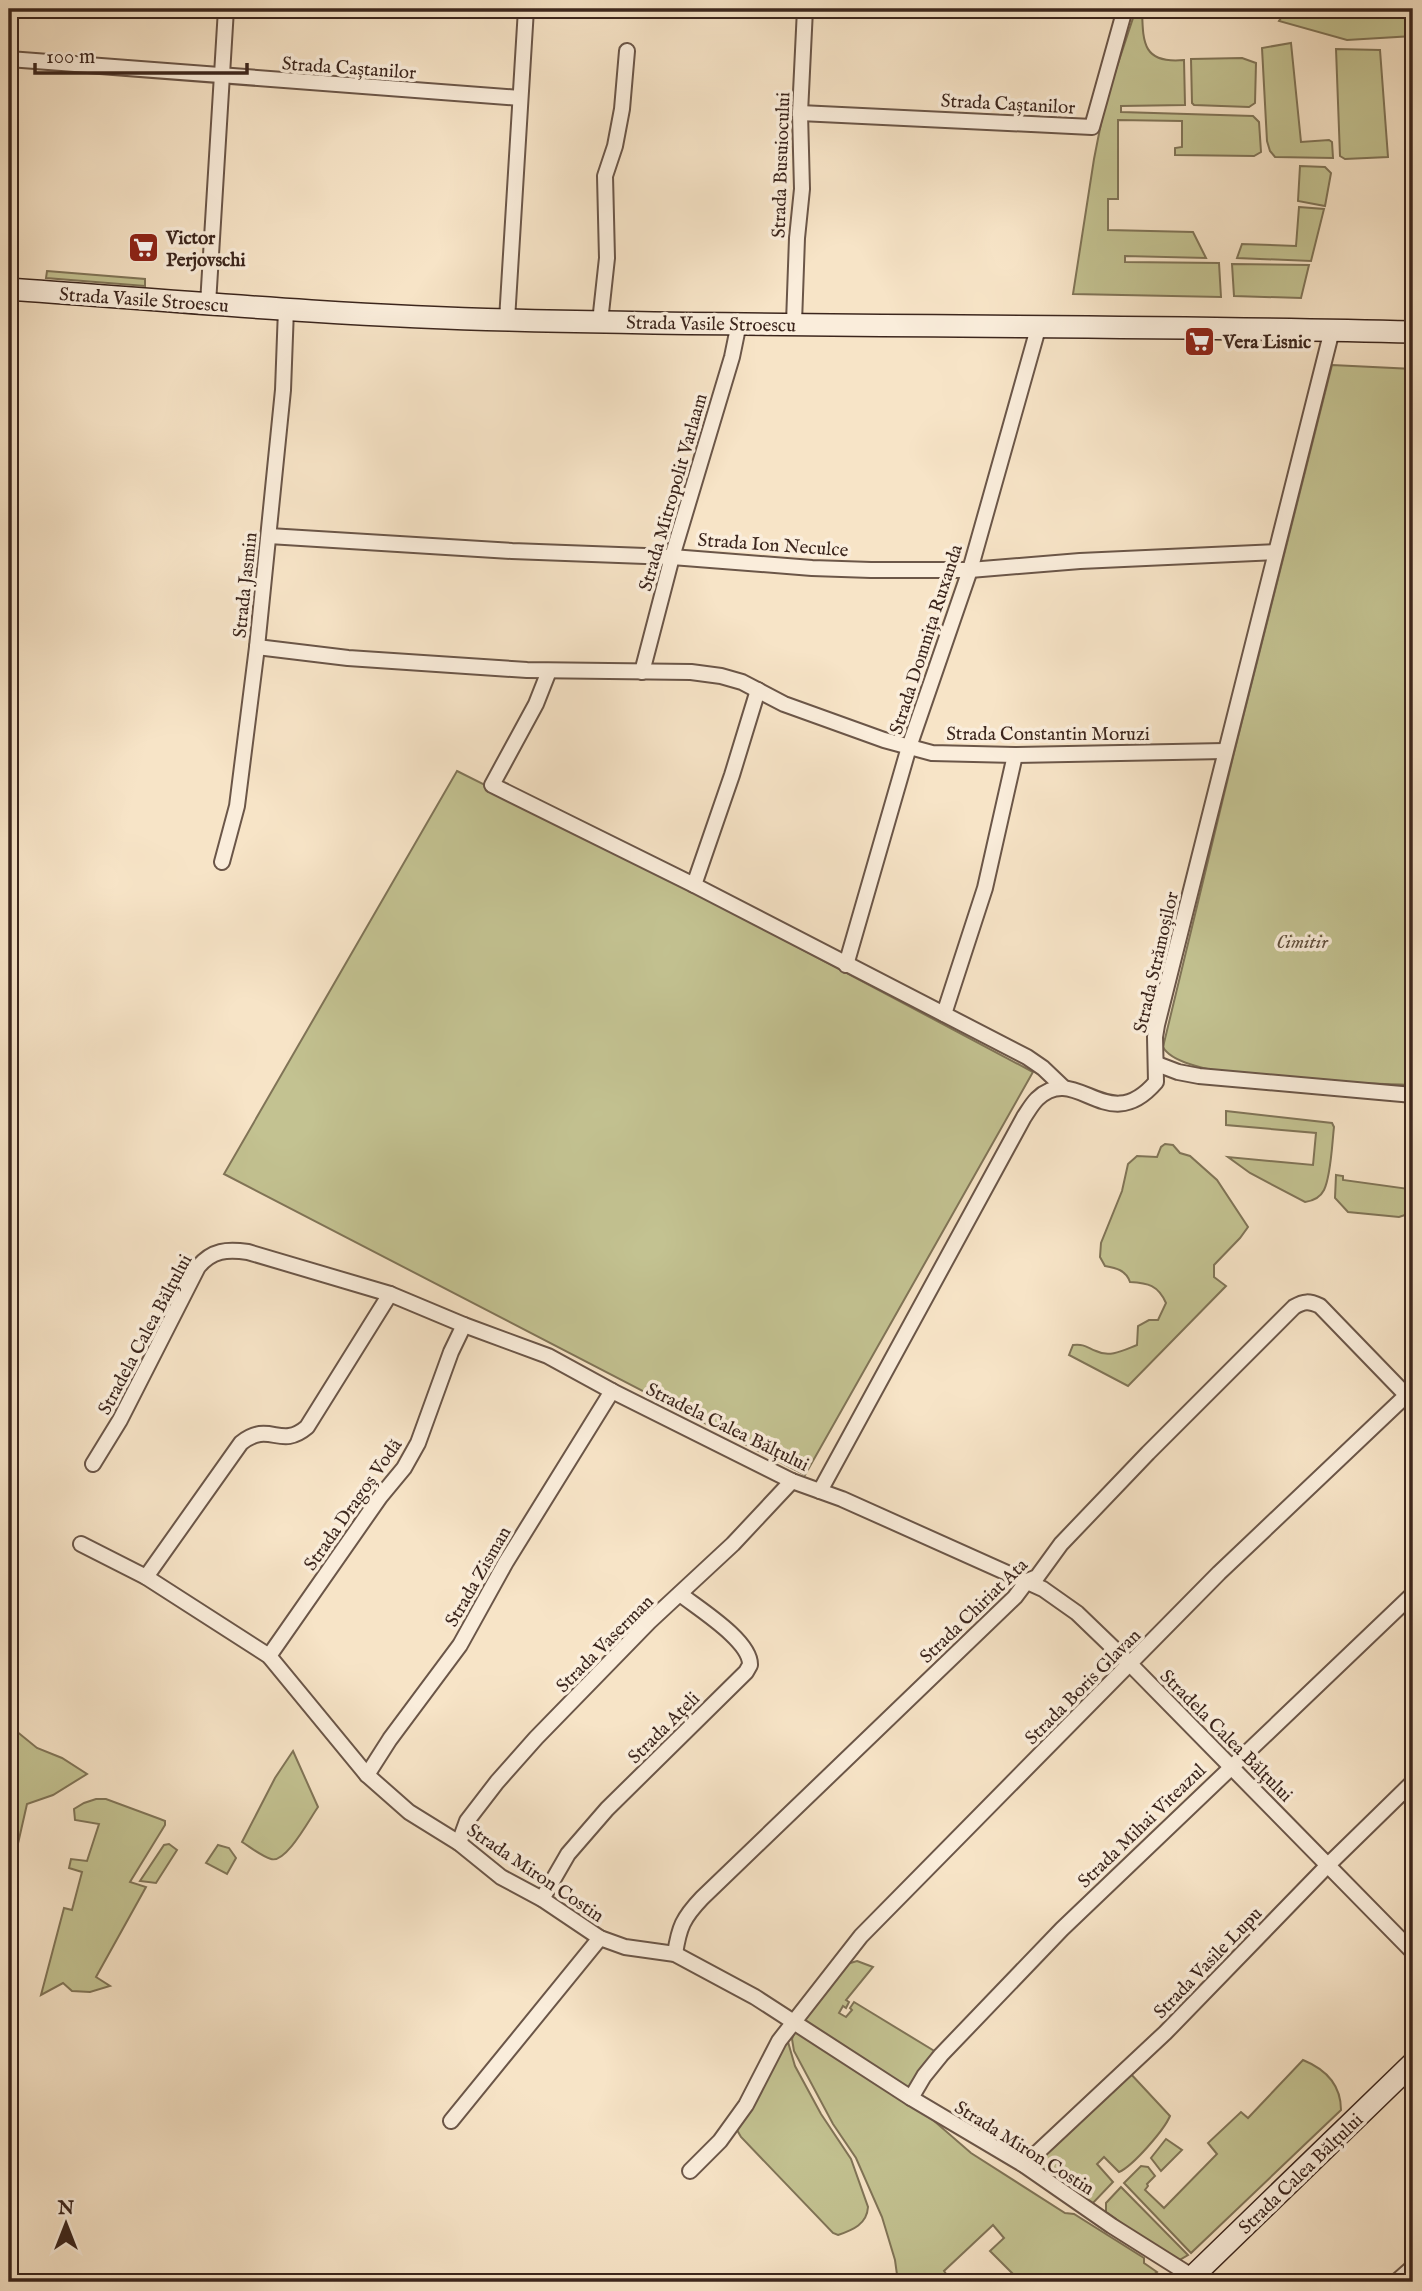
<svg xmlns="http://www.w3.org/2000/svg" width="1422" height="2291" font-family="'IM FELL English',serif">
  <rect width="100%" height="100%" fill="#f7e4c7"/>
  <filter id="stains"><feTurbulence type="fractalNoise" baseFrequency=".00286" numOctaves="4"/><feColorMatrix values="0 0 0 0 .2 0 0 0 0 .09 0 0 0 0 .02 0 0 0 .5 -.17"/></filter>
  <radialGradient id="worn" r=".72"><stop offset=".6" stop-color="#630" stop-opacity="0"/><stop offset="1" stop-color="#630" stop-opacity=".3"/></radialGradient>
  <g fill="#c3c291" stroke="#807457" stroke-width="2">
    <path d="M1136,9h6c1,33 0,55 42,51l1,45 -64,1v6l132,4 6,6 2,30 -7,4 -79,-1v-7l7,-1v-26l-64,-1v79h-10v31l85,2 13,26 -81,-2v6l94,1 2,34 -148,-3 21,-135 11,-56z"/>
    <path d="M1287,9h126v27l-66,4 -68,-19z"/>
    <path d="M1291,43l10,99 28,-2 3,2 1,16 -58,-1 -5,-6 -3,-10 -5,-93z"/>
    <path d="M1336,49l44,1 8,107 -43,2 -5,-3z"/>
    <path d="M1242,58l14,5 -1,40 -6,4 -55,-2 -2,-2 -1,-44z"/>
    <path d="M1300,166l25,1 6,6 -6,33 -27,-5z"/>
    <path d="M1299,207l25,2 -13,52 -74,-3 5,-14 54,2z"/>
    <path d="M1232,264l77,1 -8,33 -67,-2z"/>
    <path d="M47,271l98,8v7l-99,-8z"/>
    <path d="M1332,365l81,4v716c-44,-3 -231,-1 -250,-38l71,-294z"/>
    <path d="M457,771l156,78 420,223 -228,403 -581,-301z"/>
    <path d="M1226,1111l106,12 2,4c-2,17 -3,49 -10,63 -4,8 -12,11 -19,12l-55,-29 -22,-16 85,8 3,-32 -90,-8z"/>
    <path d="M1165,1144l8,1 7,8 10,3 27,24 31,47 -8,11 -26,27v12l12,9 -98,100 -59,-31 4,-10c12,-1 13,2 23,6 14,7 28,-1 41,-6l1,-19 11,-6h9l8,-17c-8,-18 -18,-20 -36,-21 -4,-12 -14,-14 -25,-16l-5,-9 1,-14 21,-52 6,-27 9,-8 20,1 4,-10z"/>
    <path d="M1336,1175l7,1v4l66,9 -1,25 -9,3 -51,-5 -13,-14z"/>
    <path d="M10,1726l27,22 25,10 25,16 -34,21 -26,9 -18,79z"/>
    <path d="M293,1751l25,56c-8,11 -32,57 -47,52 -10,-3 -21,-12 -29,-17l33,-64z"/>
    <path d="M96,1799h10l54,20 5,2v4l-35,57 16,5 -50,90 14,9 -20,6 -18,-1 -9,-8 -22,12 23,-87 8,2 10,-38 -13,-4 2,-9 16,2 12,-37 -24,-4 -1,-11 10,-6z"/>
    <path d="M169,1844l8,6 -21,33 -16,-2 24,-36z"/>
    <path d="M218,1845l11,3 7,10 -9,16 -21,-11z"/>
    <path d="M857,1961l16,6 -27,33 3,2 -3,6 -3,-2 -4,7 7,4 6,-7 -2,-2 4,-6 82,50 -27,37 -107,-65v-9l45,-51z"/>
    <path d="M795,2031l138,89 38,33 94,60 9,1 70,44v5l13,9 -12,10h-124l-31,-31 14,-13 -11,-13 -49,46 8,11h-54l-3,-22 -13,-43 -26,-59 -23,-34 -39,-73 -2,-12z"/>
    <path d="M784,2040l4,2 7,24 26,48 30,45 17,48c-1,17 -15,23 -30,28l-5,-2 -92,-96 -4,-7 2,-8z"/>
    <path d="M1303,2060c22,9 38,25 38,50l-150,143 -67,-70 17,-17 7,1 7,9 -8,8 1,2 -3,4 19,18 53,-54 -9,-11 33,-31 7,6z"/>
    <path d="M1129,2072l41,44c-6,14 -37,50 -51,56l-15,-15 -7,7 16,18 -21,22 -50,-35 -3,-10z"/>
    <path d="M1166,2139l16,11 -21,21 -10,-13z"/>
    <path d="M1121,2187l67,68 -12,7 -70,-50v-9z"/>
  </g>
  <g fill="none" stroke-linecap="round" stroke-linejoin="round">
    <defs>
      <g id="minor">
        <path d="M9,59l511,39"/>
        <path d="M800,113l292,14 33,-118"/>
        <path d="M208,304l18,-295"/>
        <path d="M507,320l19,-311"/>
        <path d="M600,322l7,-64 -2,-82 10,-30 7,-37 5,-58"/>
        <path d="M794,323l3,-85 5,-49 -2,-76 5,-104"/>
        <path d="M269,536l243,15 160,6 140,11 59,2h99l110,-9 195,-9"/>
        <path d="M257,647l91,11 179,12 164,2 30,4 21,6 42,22 100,36 48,13 83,2 210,-4"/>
        <path d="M549,671l-13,33 -44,81 202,100 333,172 16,11 21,20"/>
        <path d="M642,672l30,-115 60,-200 7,-34"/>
        <path d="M222,862l15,-56 20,-159 26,-257 3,-81"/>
        <path d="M694,885l38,-110 26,-85"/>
        <path d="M846,965l63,-218 61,-177 69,-245"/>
        <path d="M944,1014l41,-126 30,-133"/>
        <path d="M1157,1064l21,8 21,4 214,19"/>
        <path d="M93,1464l27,-44 78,-153c14,-17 29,-18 50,-15l142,42 74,31 84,31 64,35 180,90 50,18 201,90 34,24 54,52 282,287"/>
        <path d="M820,1491l204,-374c4,-6 8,-13 13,-18 40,-38 70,40 119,-17l-1,-45 2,-12 175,-695"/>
        <path d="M81,1544l65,33 123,79 98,119 42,37 50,31 42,34 41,22 58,39 25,9 50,7 80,43 156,101 113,67 88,61 81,51"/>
        <path d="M146,1577l95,-134c29,-23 39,7 66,-16l83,-133"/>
        <path d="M269,1656l111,-159 24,-29 14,-25 33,-91 13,-27"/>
        <path d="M367,1775l23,-36 70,-94 46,-83 106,-171"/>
        <path d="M459,1843l8,-22 30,-39 39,-44 113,-116 84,-78 59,-63"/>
        <path d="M542,1899l26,-45 39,-45 139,-137 4,-7c1,-24 -51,-56 -70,-71"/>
        <path d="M675,1954c4,-27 8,-36 27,-56l313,-301 12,-16 10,-4 24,-33 87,-91 146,-146c10,-6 15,-6 26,-1l92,95"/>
        <path d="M911,2098l13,-22 17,-21 121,-126 351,-335"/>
        <path d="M451,2121l149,-183"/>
        <path d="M1024,2165l141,-132 163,-168 85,-83"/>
        <path d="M690,2171l30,-30 26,-36 33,-64 82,-105 358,-363 194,-184"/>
        <path d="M1396,2282l17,-15"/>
      </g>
      <g id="secondary">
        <path d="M9,289c166,12 333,27 500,31 301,8 603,4 904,12"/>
        <path d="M1187,2282l226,-219"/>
      </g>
    </defs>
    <use href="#minor" stroke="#6b5648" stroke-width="18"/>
    <use href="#secondary" stroke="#3c261d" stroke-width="24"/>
    <use href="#minor" stroke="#faeddb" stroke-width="14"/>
    <use href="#secondary" stroke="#faeddb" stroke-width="21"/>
  </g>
  <defs>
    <symbol id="supermarket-square" viewBox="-11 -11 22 22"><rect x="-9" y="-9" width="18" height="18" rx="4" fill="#8f2418" stroke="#faeddb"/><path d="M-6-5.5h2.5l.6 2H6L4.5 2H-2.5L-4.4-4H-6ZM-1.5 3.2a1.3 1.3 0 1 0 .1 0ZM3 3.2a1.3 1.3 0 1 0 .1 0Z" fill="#fff"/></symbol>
  </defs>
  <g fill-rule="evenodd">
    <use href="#supermarket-square" x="126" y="230" width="35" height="35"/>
    <use href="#supermarket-square" x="1182" y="324" width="35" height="35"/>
  </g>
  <g text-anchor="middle" stroke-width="7" stroke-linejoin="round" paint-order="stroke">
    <g font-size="19" fill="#3c261d" stroke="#faeddb">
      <text transform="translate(349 67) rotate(4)" y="7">Strada Caștanilor</text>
      <text transform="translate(1008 103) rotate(3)" y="7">Strada Caștanilor</text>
      <text transform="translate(780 165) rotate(-88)" y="7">Strada Busuiocului</text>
      <text transform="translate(144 299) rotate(4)" y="7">Strada Vasile Stroescu</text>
      <text transform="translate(711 323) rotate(1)" y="7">Strada Vasile Stroescu</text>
      <text transform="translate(672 492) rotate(-74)" y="7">Strada Mitropolit Varlaam</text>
      <text transform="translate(773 544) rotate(4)" y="7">Strada Ion Neculce</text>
      <text transform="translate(244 585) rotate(-84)" y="7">Strada Jasmin</text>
      <text transform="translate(925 639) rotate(-72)" y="7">Strada Domnița Ruxanda</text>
      <text x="1048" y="740">Strada Constantin Moruzi</text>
      <text transform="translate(1155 962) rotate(-77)" y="7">Strada Strămoșilor</text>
      <text transform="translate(144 1334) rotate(-62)" y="7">Stradela Calea Bălțului</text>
      <text transform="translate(728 1426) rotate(26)" y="7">Stradela Calea Bălțului</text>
      <text transform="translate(352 1504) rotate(-55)" y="7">Strada Dragoș Vodă</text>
      <text transform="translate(477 1576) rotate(-60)" y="7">Strada Zisman</text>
      <text transform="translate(973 1610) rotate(-44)" y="7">Strada Chiriat Ata</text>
      <text transform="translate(604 1643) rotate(-45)" y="7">Strada Vaserman</text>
      <text transform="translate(1082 1686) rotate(-45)" y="7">Strada Boris Glavan</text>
      <text transform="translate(663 1727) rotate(-45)" y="7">Strada Ațeli</text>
      <text transform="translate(1227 1735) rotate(45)" y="7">Stradela Calea Bălțului</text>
      <text transform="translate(1141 1825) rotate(-44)" y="7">Strada Mihai Viteazul</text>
      <text transform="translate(536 1872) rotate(34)" y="7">Strada Miron Costin</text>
      <text transform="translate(1207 1962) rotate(-46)" y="7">Strada Vasile Lupu</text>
      <text transform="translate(1025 2147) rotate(32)" y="7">Strada Miron Costin</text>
      <text transform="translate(1300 2173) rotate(-44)" y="7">Strada Calea Bălțului</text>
    </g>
    <g font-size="19" font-weight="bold" fill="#3c261d" stroke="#faeddb" text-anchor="start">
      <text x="166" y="244">Victor<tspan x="166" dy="22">Perjovschi</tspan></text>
      <text x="1223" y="348">Vera Lisnic</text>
    </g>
    <g font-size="19" font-style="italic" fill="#5e4d3a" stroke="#faeddb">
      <text x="1302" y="948">Cimitir</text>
    </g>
  </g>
  <rect width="1422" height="2291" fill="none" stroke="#f7e4c7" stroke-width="35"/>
  <rect x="10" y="10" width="1401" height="2270" fill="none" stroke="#3c261d" stroke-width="3.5"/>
  <rect x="18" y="18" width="1387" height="2256" fill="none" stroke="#3c261d" stroke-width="2"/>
  <g transform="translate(66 2224)" stroke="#faeddb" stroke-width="5" paint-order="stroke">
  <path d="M0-5L12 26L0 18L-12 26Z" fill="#3c261d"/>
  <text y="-10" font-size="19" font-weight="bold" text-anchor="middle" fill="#3c261d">N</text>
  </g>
  <path d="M35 63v10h212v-10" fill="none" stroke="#3c261d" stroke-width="3.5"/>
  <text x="46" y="63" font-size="21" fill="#3c261d" stroke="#faeddb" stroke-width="5" paint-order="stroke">100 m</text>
  <rect width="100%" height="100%" filter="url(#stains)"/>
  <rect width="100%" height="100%" fill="url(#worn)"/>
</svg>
